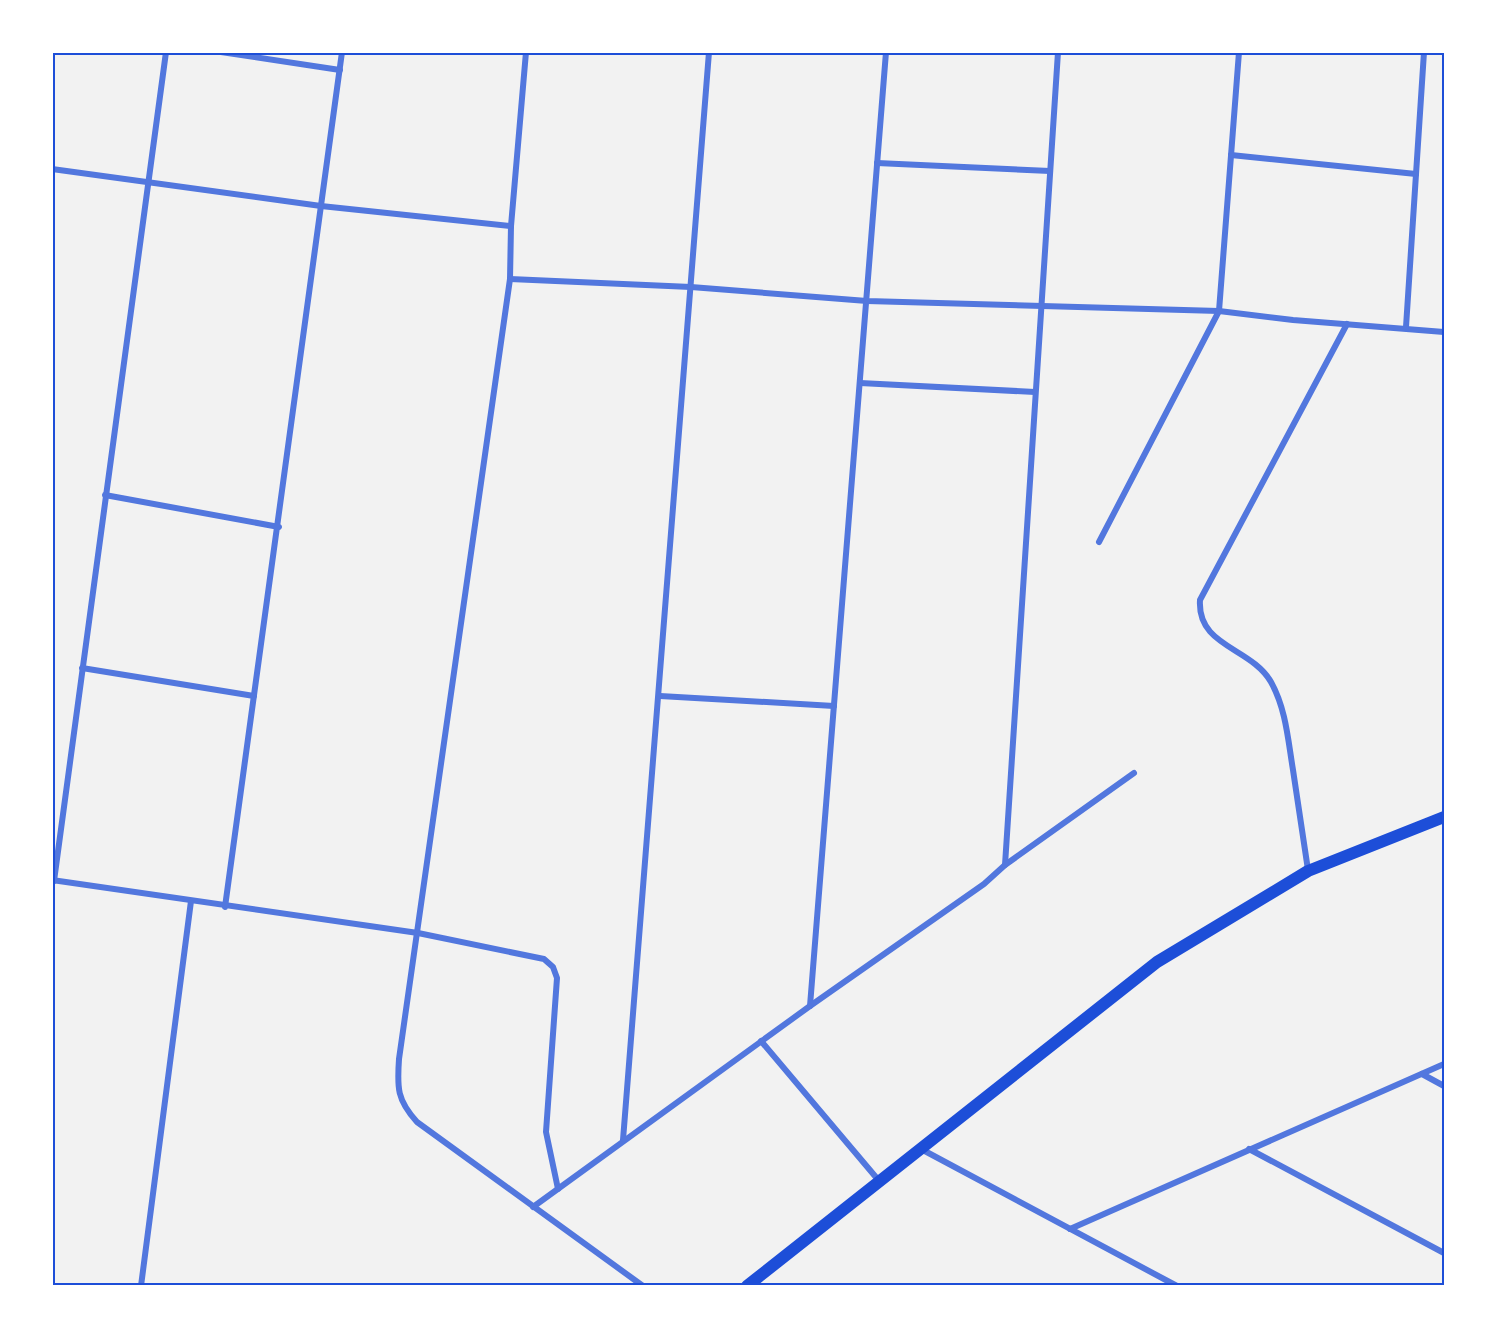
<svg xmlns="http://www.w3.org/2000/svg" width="1497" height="1338" font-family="'Nunito Sans',sans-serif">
  <rect width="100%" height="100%" fill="#f2f2f2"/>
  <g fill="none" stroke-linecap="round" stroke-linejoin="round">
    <g stroke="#5277de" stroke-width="6">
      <path d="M221,52l119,18"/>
      <path d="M526,52l-15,174 -1,53 -111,780c-2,29 -2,41 18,63l226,164"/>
      <path d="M1231,155l185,19"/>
      <path d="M877,163l173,8"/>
      <path d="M52,169l269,37 190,20"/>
      <path d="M510,279l181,8 176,14 352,10 74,9 151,12"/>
      <path d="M1406,327l18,-275"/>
      <path d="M860,383l175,9"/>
      <path d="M105,495l174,32"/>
      <path d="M1099,542l120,-231 20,-259"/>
      <path d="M82,668l172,28"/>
      <path d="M660,696l174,10"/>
      <path d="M1005,865l129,-92"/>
      <path d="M1308,870c-5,-33 -10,-66 -15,-100 -5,-30 -7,-61 -22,-88 -20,-35 -74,-35 -71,-82l147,-276"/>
      <path d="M52,880l366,53 126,26 9,8 4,11 -11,154 12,57"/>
      <path d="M54,881l112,-829"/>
      <path d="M225,907l117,-855"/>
      <path d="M810,1006l76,-954"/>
      <path d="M761,1041l119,141"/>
      <path d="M1422,1074l22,12"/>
      <path d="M623,1140l86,-1088"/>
      <path d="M921,1149l256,137"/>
      <path d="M1249,1149l195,104"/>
      <path d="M533,1207l277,-201 174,-122 21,-19 53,-813"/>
      <path d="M1070,1229l374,-165"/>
      <path d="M141,1286l50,-385"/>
    </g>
    <path stroke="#1d4ed8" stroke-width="12" d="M747,1286l410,-324 151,-91 136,-54"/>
  </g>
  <rect width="1497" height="1338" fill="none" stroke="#ffffff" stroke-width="108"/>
  <rect x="54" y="54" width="1389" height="1230" fill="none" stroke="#1d4ed8" stroke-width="2"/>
</svg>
